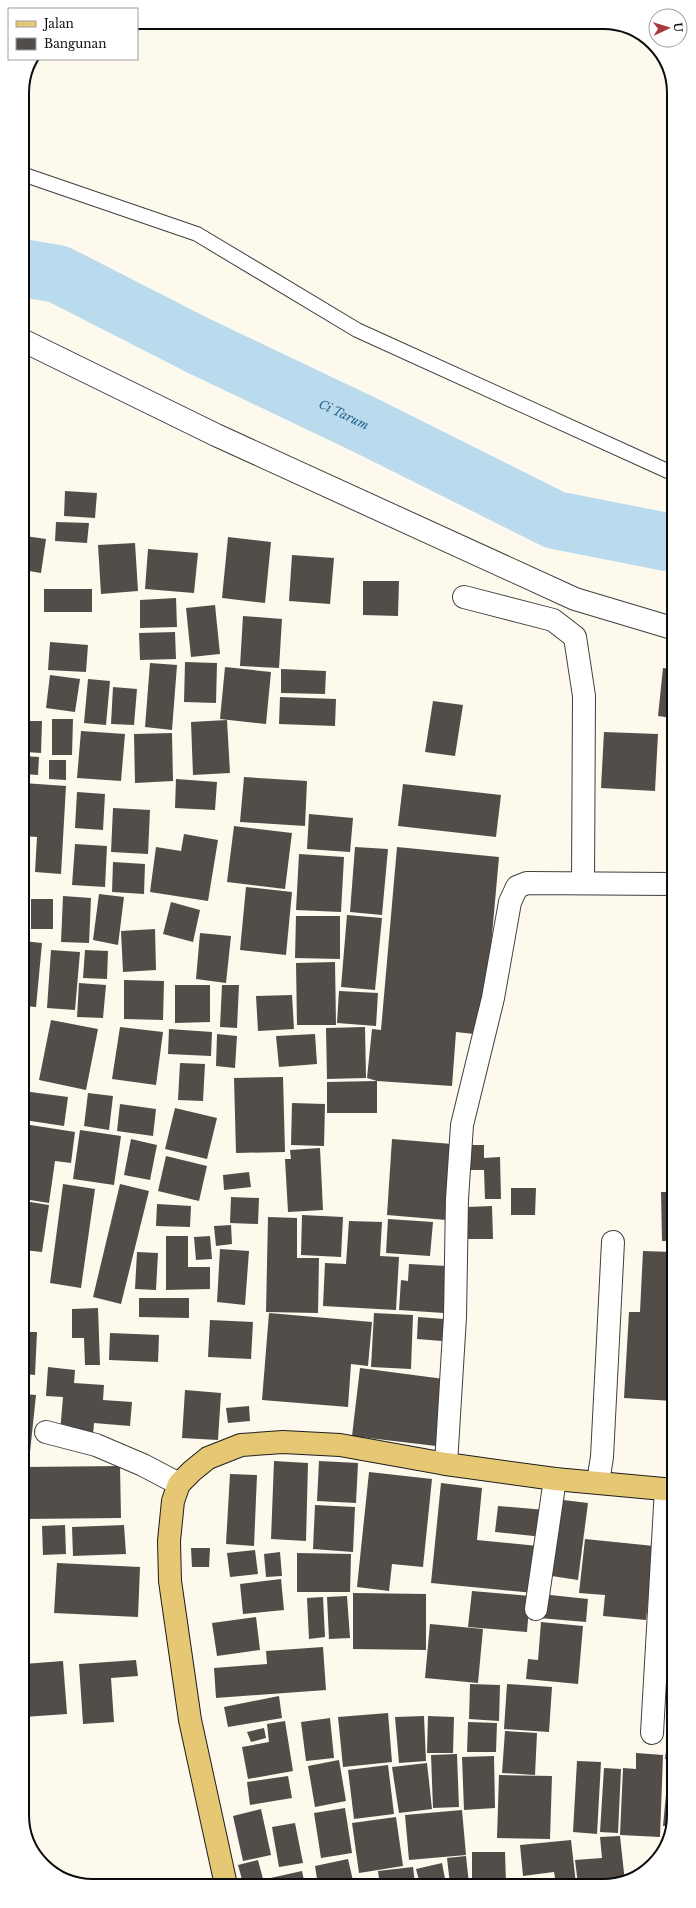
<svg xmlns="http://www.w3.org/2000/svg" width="696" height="1908" font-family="'Libre Baskerville',serif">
  <rect width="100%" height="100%" fill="#fdf9ed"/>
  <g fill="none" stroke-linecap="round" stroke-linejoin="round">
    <path stroke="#b9dbed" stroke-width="58" id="s1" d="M22,268l36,6 139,71 170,81 188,94 117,23"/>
  </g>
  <g fill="#534d4a">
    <path d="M65,491l32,2 -2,25 -31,-2z"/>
    <path d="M56,522l33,1 -2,20 -32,-2z"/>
    <path d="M25,536l21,3 -5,34 -18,-3z"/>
    <path d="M228,537l43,5 -6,61 -43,-5z"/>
    <path d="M135,543l3,48 -37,3 -3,-49z"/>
    <path d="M148,549l50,4 -4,40 -49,-4z"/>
    <path d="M292,555l42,3 -4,46 -41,-3z"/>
    <path d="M363,581h36l-1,35 -35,-1z"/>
    <rect x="44" y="589" width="48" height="23"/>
    <path d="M176,598l1,29 -37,1v-28z"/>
    <path d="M23,602l5,1 -4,22 -1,-1z"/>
    <path d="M215,605l5,49 -29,3 -5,-49z"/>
    <path d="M243,616l39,3 -3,49 -39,-2z"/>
    <path d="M175,632l1,27 -36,1 -1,-27z"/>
    <path d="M50,642l38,3 -2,27 -38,-2z"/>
    <path d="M185,662l32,1 -1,40 -32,-1z"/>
    <path d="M150,663l27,2 -5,65 -27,-3z"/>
    <path d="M225,667l46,5 -5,52 -46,-5z"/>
    <path d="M663,668l9,1v49l-14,-2z"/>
    <path d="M281,669l45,2 -1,23 -44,-1z"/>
    <path d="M50,675l30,4 -5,33 -29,-4z"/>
    <path d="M88,679l22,2 -4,44 -22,-2z"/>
    <path d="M113,687l24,2 -3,36 -23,-1z"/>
    <path d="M280,697l56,2 -1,27 -56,-2z"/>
    <path d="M433,701l30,4 -8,51 -30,-4z"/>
    <path d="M52,719h21l-1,36h-20z"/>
    <path d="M227,720l3,53 -37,2 -2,-53z"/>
    <path d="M27,721h15l-1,32 -15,-1z"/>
    <path d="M81,731l44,3 -4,47 -44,-3z"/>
    <path d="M604,732l54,2 -3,57 -54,-3z"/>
    <path d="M172,733l1,48 -38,2 -1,-49z"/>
    <path d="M23,756l16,1 -1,18 -15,-1z"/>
    <path d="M49,760h17v20l-17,-1z"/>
    <path d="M244,777l63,4 -2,45 -65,-4z"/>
    <path d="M176,779l41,3 -2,28 -40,-2z"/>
    <path d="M23,783l43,3 -5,88 -26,-2 2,-35 -14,-1z"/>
    <path d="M403,784l98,11 -5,42 -98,-11z"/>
    <path d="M77,792l28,2 -2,36 -28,-2z"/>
    <path d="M113,808l37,2 -2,44 -37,-2z"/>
    <path d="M309,814l44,4 -3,34 -43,-3z"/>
    <path d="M234,826l58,7 -7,56 -58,-7z"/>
    <path d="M184,834l34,6 -10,61 -58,-9 6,-45 25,4z"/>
    <path d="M75,844l32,2 -2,41 -33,-2z"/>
    <path d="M355,847l33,2 -6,66 -32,-3z"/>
    <path d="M397,847l102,10 -16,178 -27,-3 -4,54 -75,-5 -10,-3 5,-49 9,1z"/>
    <path d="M299,854l45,3 -3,55 -45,-2z"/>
    <path d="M113,862l32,2 -1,30 -32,-2z"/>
    <path d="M246,887l46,5 -6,63 -46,-5z"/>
    <path d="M99,894l25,3 -6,48 -25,-5z"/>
    <path d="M63,896l28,2 -2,45 -28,-1z"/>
    <rect x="31" y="899" width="22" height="30"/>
    <path d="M171,902l29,8 -7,32 -30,-8z"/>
    <path d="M347,915l35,3 -7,72 -34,-3z"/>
    <path d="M296,916h44v43l-45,-1z"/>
    <path d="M155,929l1,41 -33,2 -2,-41z"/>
    <path d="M200,933l31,3 -5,47 -30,-4z"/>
    <path d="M23,941l19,2 -6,64 -13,-1z"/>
    <path d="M51,950l29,2 -5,58 -28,-2z"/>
    <path d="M85,950l23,1 -1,28 -24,-1z"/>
    <path d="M335,962l1,63h-39l-1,-62z"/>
    <path d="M124,980l40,1 -1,39 -39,-1z"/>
    <path d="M79,983l27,2 -3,33 -26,-1z"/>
    <path d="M175,985h35v37l-35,1z"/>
    <path d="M222,985h17l-2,43 -17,-1z"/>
    <path d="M339,991l39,2 -2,33 -39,-3z"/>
    <path d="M292,995l2,34 -36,2 -2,-35z"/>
    <path d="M51,1020l47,9 -12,61 -47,-10z"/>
    <path d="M120,1027l43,5 -7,53 -44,-6z"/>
    <path d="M365,1027l1,51 -39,1 -1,-51z"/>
    <path d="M169,1029l43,3 -1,24 -43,-2z"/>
    <path d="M217,1034l20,2 -2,32 -19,-2z"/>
    <path d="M315,1034l2,30 -38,3 -3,-31z"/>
    <path d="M180,1063l25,1 -2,37 -25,-1z"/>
    <path d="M283,1077l2,75 -49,1 -2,-75z"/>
    <path d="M377,1081v32h-50v-31z"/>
    <path d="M23,1091l45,6 -4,29 -40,-6z"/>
    <path d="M88,1093l25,3 -4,34 -25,-4z"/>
    <path d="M292,1103l33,1 -1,42 -33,-1z"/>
    <path d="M120,1104l36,5 -3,27 -36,-5z"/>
    <path d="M175,1108l42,10 -10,41 -42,-10z"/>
    <path d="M24,1124l51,8 -4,31 -16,-2 -6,42 -25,-4z"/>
    <path d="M80,1130l41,6 -7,49 -41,-6z"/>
    <path d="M131,1139l26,6 -7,35 -26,-5z"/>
    <path d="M392,1139l60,5 -6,76 -59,-5z"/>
    <path d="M470,1145h14v13l16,-1 1,42h-16l-1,-29h-13z"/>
    <path d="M320,1148l3,62 -35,2 -3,-53h6l-1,-9z"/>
    <path d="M166,1156l41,10 -8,35 -41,-10z"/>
    <path d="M249,1172l2,15 -27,3 -1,-15z"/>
    <path d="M63,1184l32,5 -14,99 -31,-5z"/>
    <path d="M120,1184l29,7 -28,113 -28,-7z"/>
    <path d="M511,1188h25l-1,27h-24z"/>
    <path d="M661,1192h12v49h-11z"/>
    <path d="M231,1197l28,1 -1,26 -28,-1z"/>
    <path d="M24,1201l25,4 -7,47 -18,-2z"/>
    <path d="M157,1204l34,2 -1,21 -34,-1z"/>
    <path d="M492,1206l1,33h-26l-1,-32z"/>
    <path d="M302,1215l41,2 -2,40 -40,-2z"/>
    <path d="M268,1217l29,1v40h22l-1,55 -52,-1z"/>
    <path d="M388,1219l45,3 -3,34 -44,-3z"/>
    <path d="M349,1221l33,1 -2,34 19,1 -3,53 -73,-4 2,-43 21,1z"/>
    <path d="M231,1225l1,19 -16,2 -2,-20z"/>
    <path d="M166,1236h22v31h22v22l-44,1z"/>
    <path d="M210,1236l2,23 -16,1 -2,-23z"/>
    <path d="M220,1249l29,2 -4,54 -28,-3z"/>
    <path d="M643,1251l30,1v149l-49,-3 5,-86h11z"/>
    <path d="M137,1252l21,1 -2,37 -21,-1z"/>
    <path d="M409,1264l38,2 -3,47 -45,-3 2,-30 7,1z"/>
    <path d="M139,1298h50v20l-50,-1z"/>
    <path d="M98,1308l2,57h-15l-1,-27h-12v-29z"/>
    <path d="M269,1313l103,9 -4,44 -17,-2 -3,43 -86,-7z"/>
    <path d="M374,1313l39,2 -2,54 -40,-2z"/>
    <path d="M418,1317l26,2 -2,22 -25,-2z"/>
    <path d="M210,1320l43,2 -2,37 -43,-2z"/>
    <path d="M24,1332h13l-2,43 -11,-1z"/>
    <path d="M110,1333l49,2 -1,27 -49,-2z"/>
    <path d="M48,1367l27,3 -1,13 30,2 -1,15 29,2 -2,24 -36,-3 -1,12 -33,-3 3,-35 -17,-1z"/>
    <path d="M360,1368l84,11 -8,67 -84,-10z"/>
    <path d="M185,1390l36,3 -3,47 -36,-2z"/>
    <path d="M24,1394l12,1 -7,67 -5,-1z"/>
    <path d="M249,1406l1,15 -22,2 -2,-15z"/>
    <path d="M274,1461l34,2 -2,78 -35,-2z"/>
    <path d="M319,1461l39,2 -2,40 -39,-2z"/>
    <path d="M120,1466l1,52 -97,1v-52z"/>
    <path d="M369,1472l63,7 -9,88 -31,-3 -3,27 -32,-4z"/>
    <path d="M230,1474l27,1 -3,71 -28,-2z"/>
    <path d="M441,1483l41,5 -5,52 61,6 -4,47 -103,-10z"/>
    <path d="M555,1499l33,4 -10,77 -33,-5z"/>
    <path d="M315,1505l40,2 -2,45 -40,-3z"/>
    <path d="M498,1506l48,4 -3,27 -48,-5z"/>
    <path d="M65,1525l1,29 -23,1 -1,-29z"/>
    <path d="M124,1525l2,29 -53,2 -1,-29z"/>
    <path d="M585,1539l69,7 -8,74 -43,-4 2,-21 -26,-2z"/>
    <path d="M674,1544v42h-7z"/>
    <path d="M191,1548h19l-1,19h-17z"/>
    <path d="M255,1550l3,24 -28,3 -3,-24z"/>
    <path d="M280,1552l2,24 -16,1 -2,-23z"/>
    <path d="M297,1553l54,1 -1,38h-53z"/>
    <path d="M57,1563l83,4 -2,50 -84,-4z"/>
    <path d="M281,1579l3,31 -41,4 -3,-30z"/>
    <path d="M669,1589h5v45h-7z"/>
    <path d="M472,1591l58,5 -3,36 -59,-5z"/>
    <path d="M353,1593l73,1v56l-73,-1z"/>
    <path d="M541,1594l47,5 -2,23 -47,-4z"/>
    <path d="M347,1596l3,42 -21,1 -2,-42z"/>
    <path d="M323,1597l2,40 -16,2 -2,-41z"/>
    <path d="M256,1617l4,33 -43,6 -5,-33z"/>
    <path d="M541,1622l42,4 -5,58 -52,-5 2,-20 10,1z"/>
    <path d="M430,1624l53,5 -5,54 -53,-5z"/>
    <path d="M323,1647l3,43 -110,8 -2,-30 53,-4 -1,-13z"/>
    <path d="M136,1660l2,16 -27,2 3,44 -31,2 -4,-60z"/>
    <path d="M63,1661l4,53 -43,3v-53z"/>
    <path d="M470,1684l30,1 -1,36 -30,-2z"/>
    <path d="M507,1684l45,3 -3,45 -45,-3z"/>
    <path d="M279,1696l3,22 -54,9 -4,-20z"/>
    <path d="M673,1697h1v63l-9,-1z"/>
    <path d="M388,1713l4,49 -49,5 -5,-50z"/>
    <path d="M424,1716l2,45 -27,2 -4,-46z"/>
    <path d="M428,1716l26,1 -1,36h-26z"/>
    <path d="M330,1718l4,40 -28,3 -5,-39z"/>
    <path d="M285,1721l8,50 -45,8 -6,-32 27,-5 -2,-18z"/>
    <path d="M468,1722l29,1 -1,29h-29z"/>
    <path d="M264,1728l2,10 -15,4 -4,-10z"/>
    <path d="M505,1731l32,2 -2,42 -33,-2z"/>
    <path d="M636,1753l27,2 -3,82 -40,-2 3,-67 13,1z"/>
    <path d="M457,1754l2,53 -26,1 -2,-53z"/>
    <path d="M494,1756l1,52 -31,2 -2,-53z"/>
    <path d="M339,1760l7,41 -31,6 -7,-41z"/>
    <path d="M577,1761l24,1 -4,72 -24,-2z"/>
    <path d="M427,1763l5,46 -33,4 -7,-46z"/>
    <path d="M669,1763l5,1v51l-4,11h-7z"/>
    <path d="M388,1765l6,49 -40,5 -6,-49z"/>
    <path d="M604,1768l17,1 -3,64 -18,-1z"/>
    <path d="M499,1775l53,1 -2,63 -53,-1z"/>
    <path d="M288,1776l4,22 -42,7 -3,-23z"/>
    <path d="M345,1808l7,45 -31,5 -7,-45z"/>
    <path d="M261,1809l10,46 -28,6 -10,-45z"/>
    <path d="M462,1810l4,45 -57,5 -4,-45z"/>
    <path d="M396,1817l7,49 -44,7 -7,-50z"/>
    <path d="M295,1823l8,40 -24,4 -7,-40z"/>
    <path d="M620,1836l5,46 -3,2h-44l-3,-24 27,-2 -2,-21z"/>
    <path d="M571,1840l5,44h-20l-2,-12 -31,4 -3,-31z"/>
    <path d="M472,1852h33l1,32h-34z"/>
    <path d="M466,1856l3,28h-19l-3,-26z"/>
    <path d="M348,1859l6,26h-36l-3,-19z"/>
    <path d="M258,1860l5,19 -20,4 -5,-18z"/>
    <path d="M442,1863l4,21h-26l-4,-15z"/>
    <path d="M413,1867l2,17 -35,1 -2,-14z"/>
    <path d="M302,1871l3,14h-38l-1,-6z"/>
  </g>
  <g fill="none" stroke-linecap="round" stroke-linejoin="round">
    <defs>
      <path id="service" d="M22,176h6l169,58 160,96 315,143"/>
      <g id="minor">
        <path d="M22,340l194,95 359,164 97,29"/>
        <path d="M464,597l89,23 22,17 9,59 -1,187"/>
        <path d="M46,1432l50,13 47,20 36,19"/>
        <path d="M446,1464l9,-147 2,-118 5,-74 31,-127 17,-96 7,-15 10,-4 146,1"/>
        <path d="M598,1482l4,-25 11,-215"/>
        <path d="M536,1609l19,-130"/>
        <path d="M652,1733l14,-244"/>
      </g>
      <path id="primary" d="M226,1885l-36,-165 -20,-139 -1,-40 4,-40 6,-17 13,-13 16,-13 33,-13 42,-3 57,3 106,19 109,15 119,11"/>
    </defs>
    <use href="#service" stroke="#3f3f3f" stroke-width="16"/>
    <use href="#minor" stroke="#3f3f3f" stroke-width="24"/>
    <use href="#primary" stroke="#1d1d1d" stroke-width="24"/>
    <use href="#service" stroke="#fff" stroke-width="14"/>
    <use href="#minor" stroke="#fff" stroke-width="22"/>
    <use href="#primary" stroke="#e6c874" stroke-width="22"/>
  </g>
  <g text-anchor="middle" stroke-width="4" stroke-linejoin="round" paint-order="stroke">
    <g font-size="12" font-style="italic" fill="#26628c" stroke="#fff">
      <text dy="4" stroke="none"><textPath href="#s1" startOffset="355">Ci Tarum</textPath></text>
    </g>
  </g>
  <path d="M0 0H696V1908H0ZM93 29H603A64 64 0 0 1 667 93V1815A64 64 0 0 1 603 1879H93A64 64 0 0 1 29 1815V93A64 64 0 0 1 93 29Z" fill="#fff" fill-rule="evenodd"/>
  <path fill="none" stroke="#0c0c0c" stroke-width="2" d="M93 29H603A64 64 0 0 1 667 93V1815A64 64 0 0 1 603 1879H93A64 64 0 0 1 29 1815V93A64 64 0 0 1 93 29Z"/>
  <rect x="8" y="8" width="130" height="52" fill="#ffffff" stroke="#9e9e9e"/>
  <rect x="16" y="21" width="20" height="6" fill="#e6c874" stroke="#9e9e9e"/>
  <text x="44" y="28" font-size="12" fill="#0c0c0c">Jalan</text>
  <rect x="16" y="38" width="20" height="12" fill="#534d4a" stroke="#9e9e9e"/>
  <text x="44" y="48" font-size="12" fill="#0c0c0c">Bangunan</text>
  <g transform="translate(668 28) rotate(86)"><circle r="19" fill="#ffffff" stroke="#9e9e9e"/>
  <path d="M0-3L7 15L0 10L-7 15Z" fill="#a9373f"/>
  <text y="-6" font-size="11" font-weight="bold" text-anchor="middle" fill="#0c0c0c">U</text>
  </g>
</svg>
